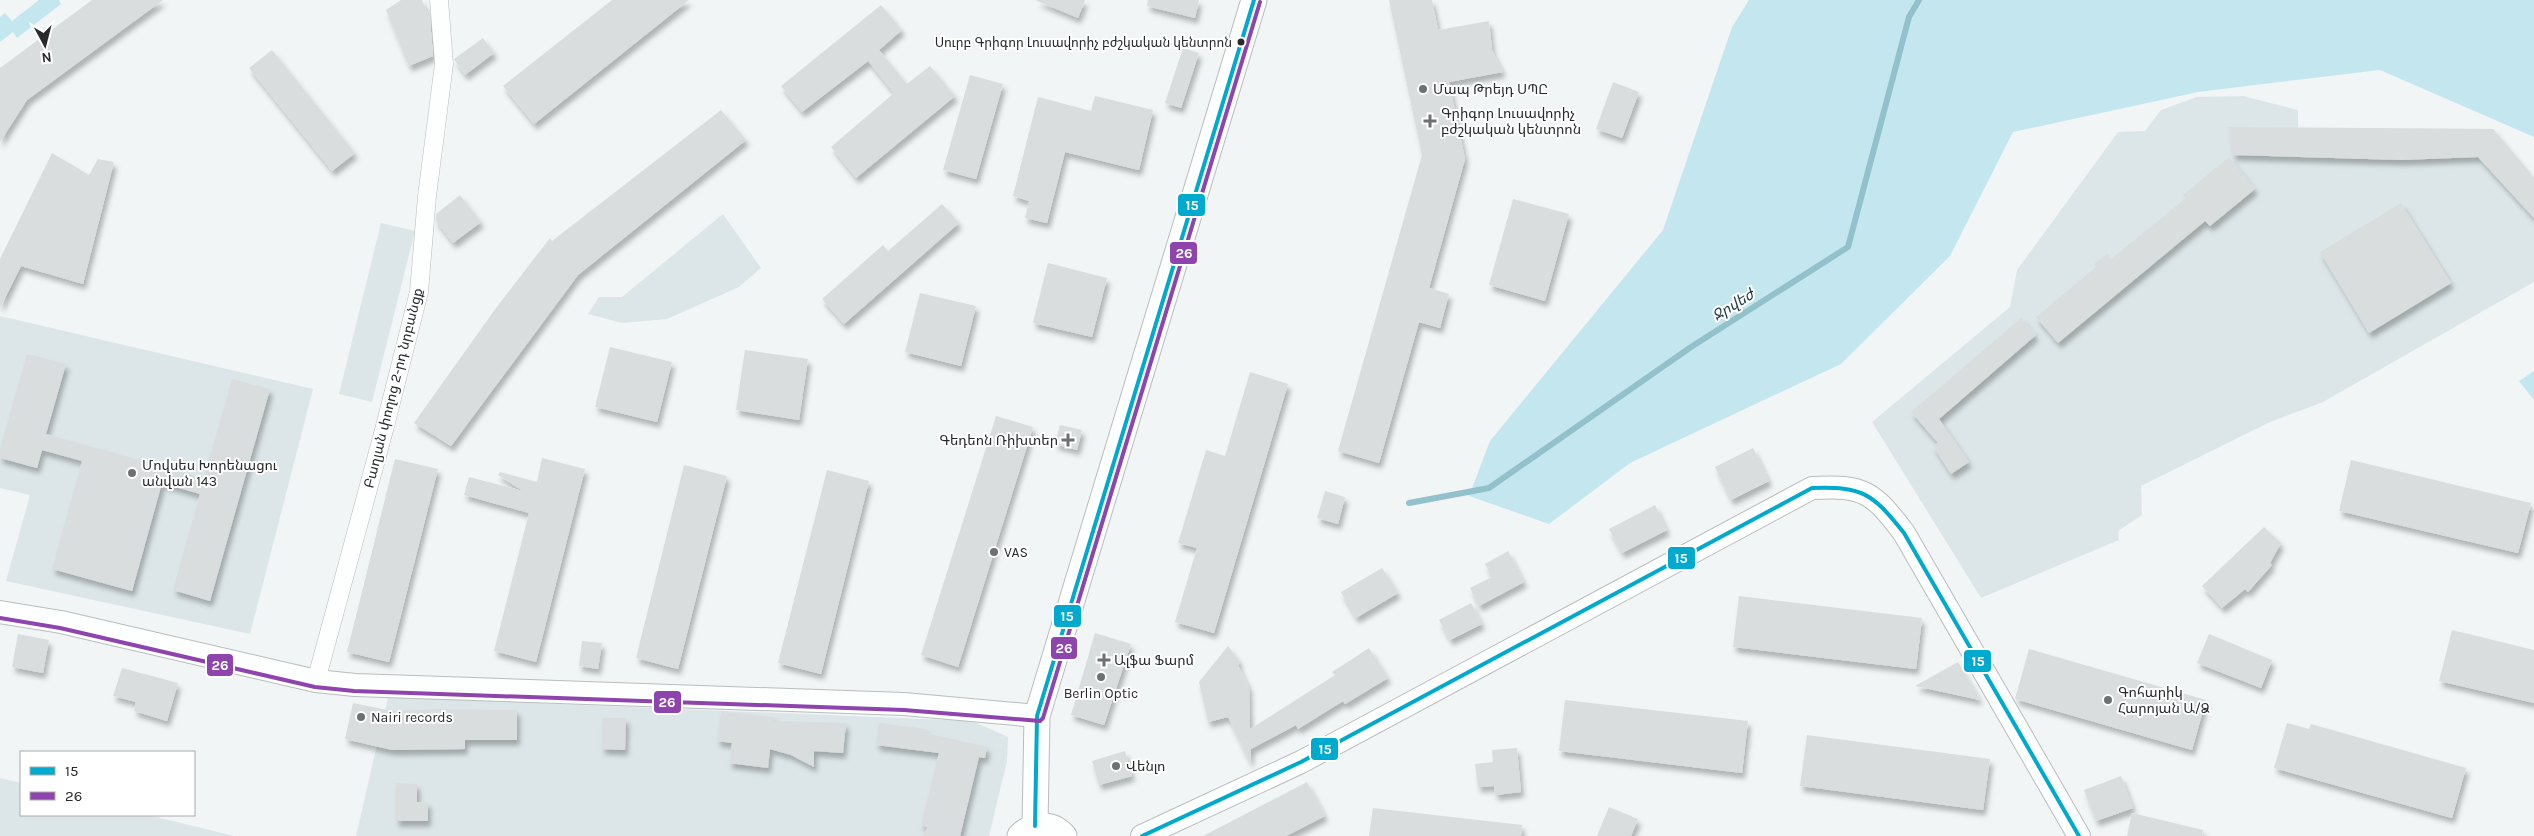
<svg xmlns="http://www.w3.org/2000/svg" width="2534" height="836" font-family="Karla,'Noto Sans Armenian',sans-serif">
  <defs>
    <filter id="shadow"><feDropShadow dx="3" dy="5.5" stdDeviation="2.5" flood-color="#0004"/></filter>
  </defs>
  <rect width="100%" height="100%" fill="#f1f5f6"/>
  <g fill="#dce6e8">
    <path d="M2243,96l55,14v18l195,1 41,49v104l-211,120 -53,20 -129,64 1,29 -24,16 1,9 -138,58 -109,-176 138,-115 7,-37 101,-138 27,-1 16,-21 36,-13z"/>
    <path d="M723,214l38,54 -22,19 -72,32 -45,4 -34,-9 11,-17h23z"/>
    <path d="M381,223l34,8 -43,171 -33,-8z"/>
    <path d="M0,316l313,73 -63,245 -244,-53 24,-86 -30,-7z"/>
    <path d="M388,697l584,24 36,16 -1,24 -18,75h-633z"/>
    <path d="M0,778l21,5v32h127l86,21h-234z"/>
  </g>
  <g fill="#c4e7ef">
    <path d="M39,0h20l2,4 -44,34 -4,-6 -13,10v-25l5,-4 7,8z"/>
    <path d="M1749,0h785v137l-154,-67 -182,22 -185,40 -63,124 -109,108 -211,99 -81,61 -80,-28 21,-55 173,-211 69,-203z"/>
    <path d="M2534,371v29l-15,-19z"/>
  </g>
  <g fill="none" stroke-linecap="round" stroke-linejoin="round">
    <path stroke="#92c0cb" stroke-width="6" d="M1409,503l80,-15 202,-141 157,-100 61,-230 10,-17"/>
  </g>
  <g fill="#dadddd" filter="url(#shadow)">
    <path d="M92,0h71l-136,100 -27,42v-74z"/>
    <path d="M401,0h21l8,20 3,36 -24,10 -23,-56z"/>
    <path d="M612,0h77l-155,124 -31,-38z"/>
    <path d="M1035,0h50l-7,18z"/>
    <path d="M1148,0h51l-4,18 -48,-12z"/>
    <path d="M1389,0h43l6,30 51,-9 3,29 11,22 -54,10 16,77 -36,129 20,6 -9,34 -21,-6 -40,141 -41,-12 84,-296z"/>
    <path d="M881,5l21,25 -23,20 28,34 23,-18 25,30 -99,82 -25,-31 63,-54 -26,-32 -66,51 -21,-26z"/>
    <path d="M483,38l11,15 -29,22 -11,-16z"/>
    <path d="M1183,48l16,5 -18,55 -16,-5z"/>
    <path d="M272,50l83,103 -23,18 -83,-103z"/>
    <path d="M970,75l33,9 -27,95 -33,-9z"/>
    <path d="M1613,82l26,10 -17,46 -26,-9z"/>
    <path d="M1095,96l58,14 -14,60 -74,-18 -18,71 -22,-5 4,-17 -16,-5 25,-99 53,14z"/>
    <path d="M721,110l25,30 -168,135 -127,171 -37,-23 82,-115 54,-70 2,3z"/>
    <path d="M2229,127l264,2 41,49v40l-56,-61 -77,3 -168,-5z"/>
    <path d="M52,153l37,22 9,-16 16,3 -31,122 -62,-18 -21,42v-49z"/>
    <path d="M2229,157l26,32 -45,37 -5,-5 -147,122 -22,-26 60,-50 -2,-3 13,-10 4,5 75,-61 -3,-3z"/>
    <path d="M460,195l21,27 -28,21 -17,-22v-7z"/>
    <path d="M1513,199l56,15 -24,87 -56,-16z"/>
    <path d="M2401,203l50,80 -82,50 -49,-81z"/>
    <path d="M942,204l17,19 -115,101 -22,-25 61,-54 5,6z"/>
    <path d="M1048,263l59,15 -15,59 -59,-14z"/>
    <path d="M920,293l56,13 -15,60 -56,-14z"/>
    <path d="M2021,318l15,17 -97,84 30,43 -18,12 -18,-28 5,-3 -27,-31z"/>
    <path d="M610,347l62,15 -15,60 -62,-15z"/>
    <path d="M745,350l63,9 -9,61 -63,-10z"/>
    <path d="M27,354l39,10 -20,70 158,44 28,-99 38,10 -60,212 -37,-11 27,-96 -38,-11 -30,108 -80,-22 30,-108 -40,-11 -5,18 -37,-10v-10z"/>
    <path d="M1250,372l38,12 -74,249 -39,-11 22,-74 -19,-5 28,-93 19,6z"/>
    <path d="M996,416l37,11 -75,240 -37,-12z"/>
    <path d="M1060,425l22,5 -5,20 -22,-6z"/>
    <path d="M1753,448l16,33 -38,19 -16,-33z"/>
    <path d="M542,458l43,11 -49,193 -42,-11 35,-138 -65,-18 5,-18 54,14 -25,-16 2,-3 37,10z"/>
    <path d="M395,459l43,10 -49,193 -42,-10z"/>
    <path d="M2351,460l180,43 -13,50 -179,-42z"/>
    <path d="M684,465l43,11 -49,193 -42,-11z"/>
    <path d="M827,470l42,11 -48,193 -43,-11z"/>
    <path d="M1325,491l20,6 -7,27 -21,-6z"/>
    <path d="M1655,505l12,25 -45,23 -13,-24z"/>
    <path d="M2264,527l17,16 -11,20 2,2 -24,27 -3,-3 -23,19 -20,-22z"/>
    <path d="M1508,551l16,31 -45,24 -9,-18 22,-11 -7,-13z"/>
    <path d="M1382,568l16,25 -42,25 -15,-26z"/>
    <path d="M1739,596l183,22 -6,51 -183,-22z"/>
    <path d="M1471,603l11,21 -32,16 -11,-20z"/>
    <path d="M2452,630l82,20v53l-95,-22z"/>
    <path d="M1095,633l36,11 -27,81 -33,-10z"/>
    <path d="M18,634l31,6 -6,33 -31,-6z"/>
    <path d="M2209,634l63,26 -11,28 -64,-25z"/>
    <path d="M582,641l20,2 -4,26 -19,-3z"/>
    <path d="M1228,646l12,16 -2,3 11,22 1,42 85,-54 -3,-3 37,-24 19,30 -43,26 -2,-3 -45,28 -2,-4 -45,24v15l-23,-47 -20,5 -9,-40z"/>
    <path d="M2029,649l177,51 -14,50 -177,-51z"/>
    <path d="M1958,662l22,38 -65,-14z"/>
    <path d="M122,668l56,15 -11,38 -33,-10 2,-9 -23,-6z"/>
    <path d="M1565,700l183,21 -6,52 -183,-22z"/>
    <path d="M353,703l39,8 44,-2 81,1v30h-52v9l-73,1 -47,-11z"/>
    <path d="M721,711l53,6v4l72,2 -3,30 -29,-2v16l-23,-12 -21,-6 -2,19 -39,-5 3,-20 -15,-2z"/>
    <path d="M602,718h24l-1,32 -23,-1z"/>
    <path d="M879,723l48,6 -1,4 61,14 -2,11 -6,-1 -19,79h-36l3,-9 -6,-2 18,-72 -63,-8z"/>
    <path d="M2287,723l22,6 2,-5 155,44 -14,50 -178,-50z"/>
    <path d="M1807,735l183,24 -7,51 -183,-24z"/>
    <path d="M1517,748l4,44 -26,3 -1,-9 -16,1 -3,-23 18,-2 -1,-12z"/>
    <path d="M1125,751l7,25 -33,9 -7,-24z"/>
    <path d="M2121,776l12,32 -37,13 -12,-31z"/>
    <path d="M1307,782l18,34 -39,20h-83z"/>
    <path d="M396,783l21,1v18h11v19h-32z"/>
    <path d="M1609,807l29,12 -7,17h-34z"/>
    <path d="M1373,808l149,17 -1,11h-152z"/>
    <path d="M2132,813l71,17 -1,6h-75z"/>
  </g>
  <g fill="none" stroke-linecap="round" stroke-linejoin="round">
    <defs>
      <path id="minor" d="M316,681l68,-251 35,-138 8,-96 17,-132 -5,-64"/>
      <g id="tertiary">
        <path d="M0,612l61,10 255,59 39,4 549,19 133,12"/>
        <path d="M1142,836l159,-74 511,-274c52,-3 61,4 92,45l175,303"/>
      </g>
      <g id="secondary">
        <path d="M1035,826l2,-110 217,-716"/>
        <path d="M1020,836c13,-13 31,-14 44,0"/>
      </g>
    </defs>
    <use href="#minor" stroke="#babdbd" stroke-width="19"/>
    <use href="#tertiary" stroke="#babdbd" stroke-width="24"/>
    <use href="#secondary" stroke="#babdbd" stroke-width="27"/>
    <use href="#minor" stroke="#fdfefe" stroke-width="18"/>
    <use href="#tertiary" stroke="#fdfefe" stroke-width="22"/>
    <use href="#secondary" stroke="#fdfefe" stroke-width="25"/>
    <defs>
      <g id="bus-1">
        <path d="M1035,826l2,-110 217,-716"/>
        <path d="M1142,836l159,-74 511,-274c51,-2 61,6 92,45l175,303"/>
      </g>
      <path id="bus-2" d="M0,618l60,10 255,59 39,4 550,19 136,11 3,-3 217,-716"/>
    </defs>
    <use href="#bus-1" stroke="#fff" stroke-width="8"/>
    <use href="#bus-2" stroke="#fff" stroke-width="8"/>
    <use href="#bus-1" stroke="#00a9ce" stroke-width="4"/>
    <use href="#bus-2" stroke="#8e44ad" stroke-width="4"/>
  </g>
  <circle fill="#282a2b" stroke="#fff" stroke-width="2" cx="1241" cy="42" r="4.5"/>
  <g fill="#6e7172" stroke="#fff" stroke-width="2">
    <circle cx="1423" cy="89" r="5"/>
    <path d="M1427.5 113.5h5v5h5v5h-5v5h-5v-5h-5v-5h5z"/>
    <path d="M1065.5 432.5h5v5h5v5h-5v5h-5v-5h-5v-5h5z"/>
    <circle cx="132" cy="473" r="5"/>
    <circle cx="994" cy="552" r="5"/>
    <path d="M1101.5 652.5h5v5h5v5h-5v5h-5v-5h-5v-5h5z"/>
    <circle cx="1101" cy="677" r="5"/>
    <circle cx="2108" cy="700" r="5"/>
    <circle cx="361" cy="717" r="5"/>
    <circle cx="1116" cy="766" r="5"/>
  </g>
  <g text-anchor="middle" stroke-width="4" stroke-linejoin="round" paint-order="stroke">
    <g font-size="13" fill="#282a2b" stroke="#fff" text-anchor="end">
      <text x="1232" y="47">Սուրբ Գրիգոր Լուսավորիչ բժշկական կենտրոն</text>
    </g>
    <g font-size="14" fill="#282a2b" stroke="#fff" text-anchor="start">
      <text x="1433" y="94">Մապ Թրեյդ ՍՊԸ</text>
      <text x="1441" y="118">Գրիգոր Լուսավորիչ<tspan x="1441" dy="16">բժշկական կենտրոն</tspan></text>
      <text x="1058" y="445" text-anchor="end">Գեդեոն Ռիխտեր</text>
      <text x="142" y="470">Մովսես Խորենացու<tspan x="142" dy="16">անվան 143</tspan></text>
      <text x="1004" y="557">VAS</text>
      <text x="1114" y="665">Ալֆա Ֆարմ</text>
      <text x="2118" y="697">Գոհարիկ<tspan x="2118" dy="16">Հարոյան Ա/Ձ</tspan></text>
      <text x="1101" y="698" text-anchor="middle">Berlin Optic</text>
      <text x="371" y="722">Nairi records</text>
      <text x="1126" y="771">Վենլո</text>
    </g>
    <g font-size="14" fill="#282a2b" stroke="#fff">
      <text transform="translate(393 388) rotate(-76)" y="5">Բաղյան փողոց 2-րդ նրբանցք</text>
    </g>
    <g font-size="15" font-style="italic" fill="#18383f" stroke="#fff">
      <text transform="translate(1733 305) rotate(-32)" y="5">Ջրվեժ</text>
    </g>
  </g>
  <g stroke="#fff" stroke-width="2">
    <rect x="1177" y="193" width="29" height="24" rx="5" fill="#00a9ce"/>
    <rect x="1169" y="241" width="29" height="24" rx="5" fill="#8e44ad"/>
    <rect x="1667" y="546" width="29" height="24" rx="5" fill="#00a9ce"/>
    <rect x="1053" y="604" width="29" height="24" rx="5" fill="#00a9ce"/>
    <rect x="1050" y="636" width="28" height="24" rx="5" fill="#8e44ad"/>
    <rect x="1963" y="649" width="29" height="24" rx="5" fill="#00a9ce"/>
    <rect x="206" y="653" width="28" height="24" rx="5" fill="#8e44ad"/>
    <rect x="653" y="690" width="29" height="24" rx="5" fill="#8e44ad"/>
    <rect x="1310" y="737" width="29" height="24" rx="5" fill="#00a9ce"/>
  </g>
  <g font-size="14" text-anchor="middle" font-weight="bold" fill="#fff">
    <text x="1192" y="210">15</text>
    <text x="1184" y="258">26</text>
    <text x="1681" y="563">15</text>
    <text x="1067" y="621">15</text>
    <text x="1064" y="653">26</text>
    <text x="1978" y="666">15</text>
    <text x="220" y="670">26</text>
    <text x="667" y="707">26</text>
    <text x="1325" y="754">15</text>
  </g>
  <rect x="20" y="751" width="175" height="65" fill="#ffffff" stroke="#a9aaaa"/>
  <rect x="30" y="767" width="25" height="8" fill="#00a9ce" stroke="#a9aaaa"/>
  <text x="65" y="776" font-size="15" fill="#282a2b">15</text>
  <rect x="30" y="792" width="25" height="8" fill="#8e44ad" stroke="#a9aaaa"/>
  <text x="65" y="801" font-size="15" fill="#282a2b">26</text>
  <g transform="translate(45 45) rotate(173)" stroke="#ffffff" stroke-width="4" paint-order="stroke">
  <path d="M0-4L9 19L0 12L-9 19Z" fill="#282a2b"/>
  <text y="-8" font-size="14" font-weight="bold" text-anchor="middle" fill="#282a2b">N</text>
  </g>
</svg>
